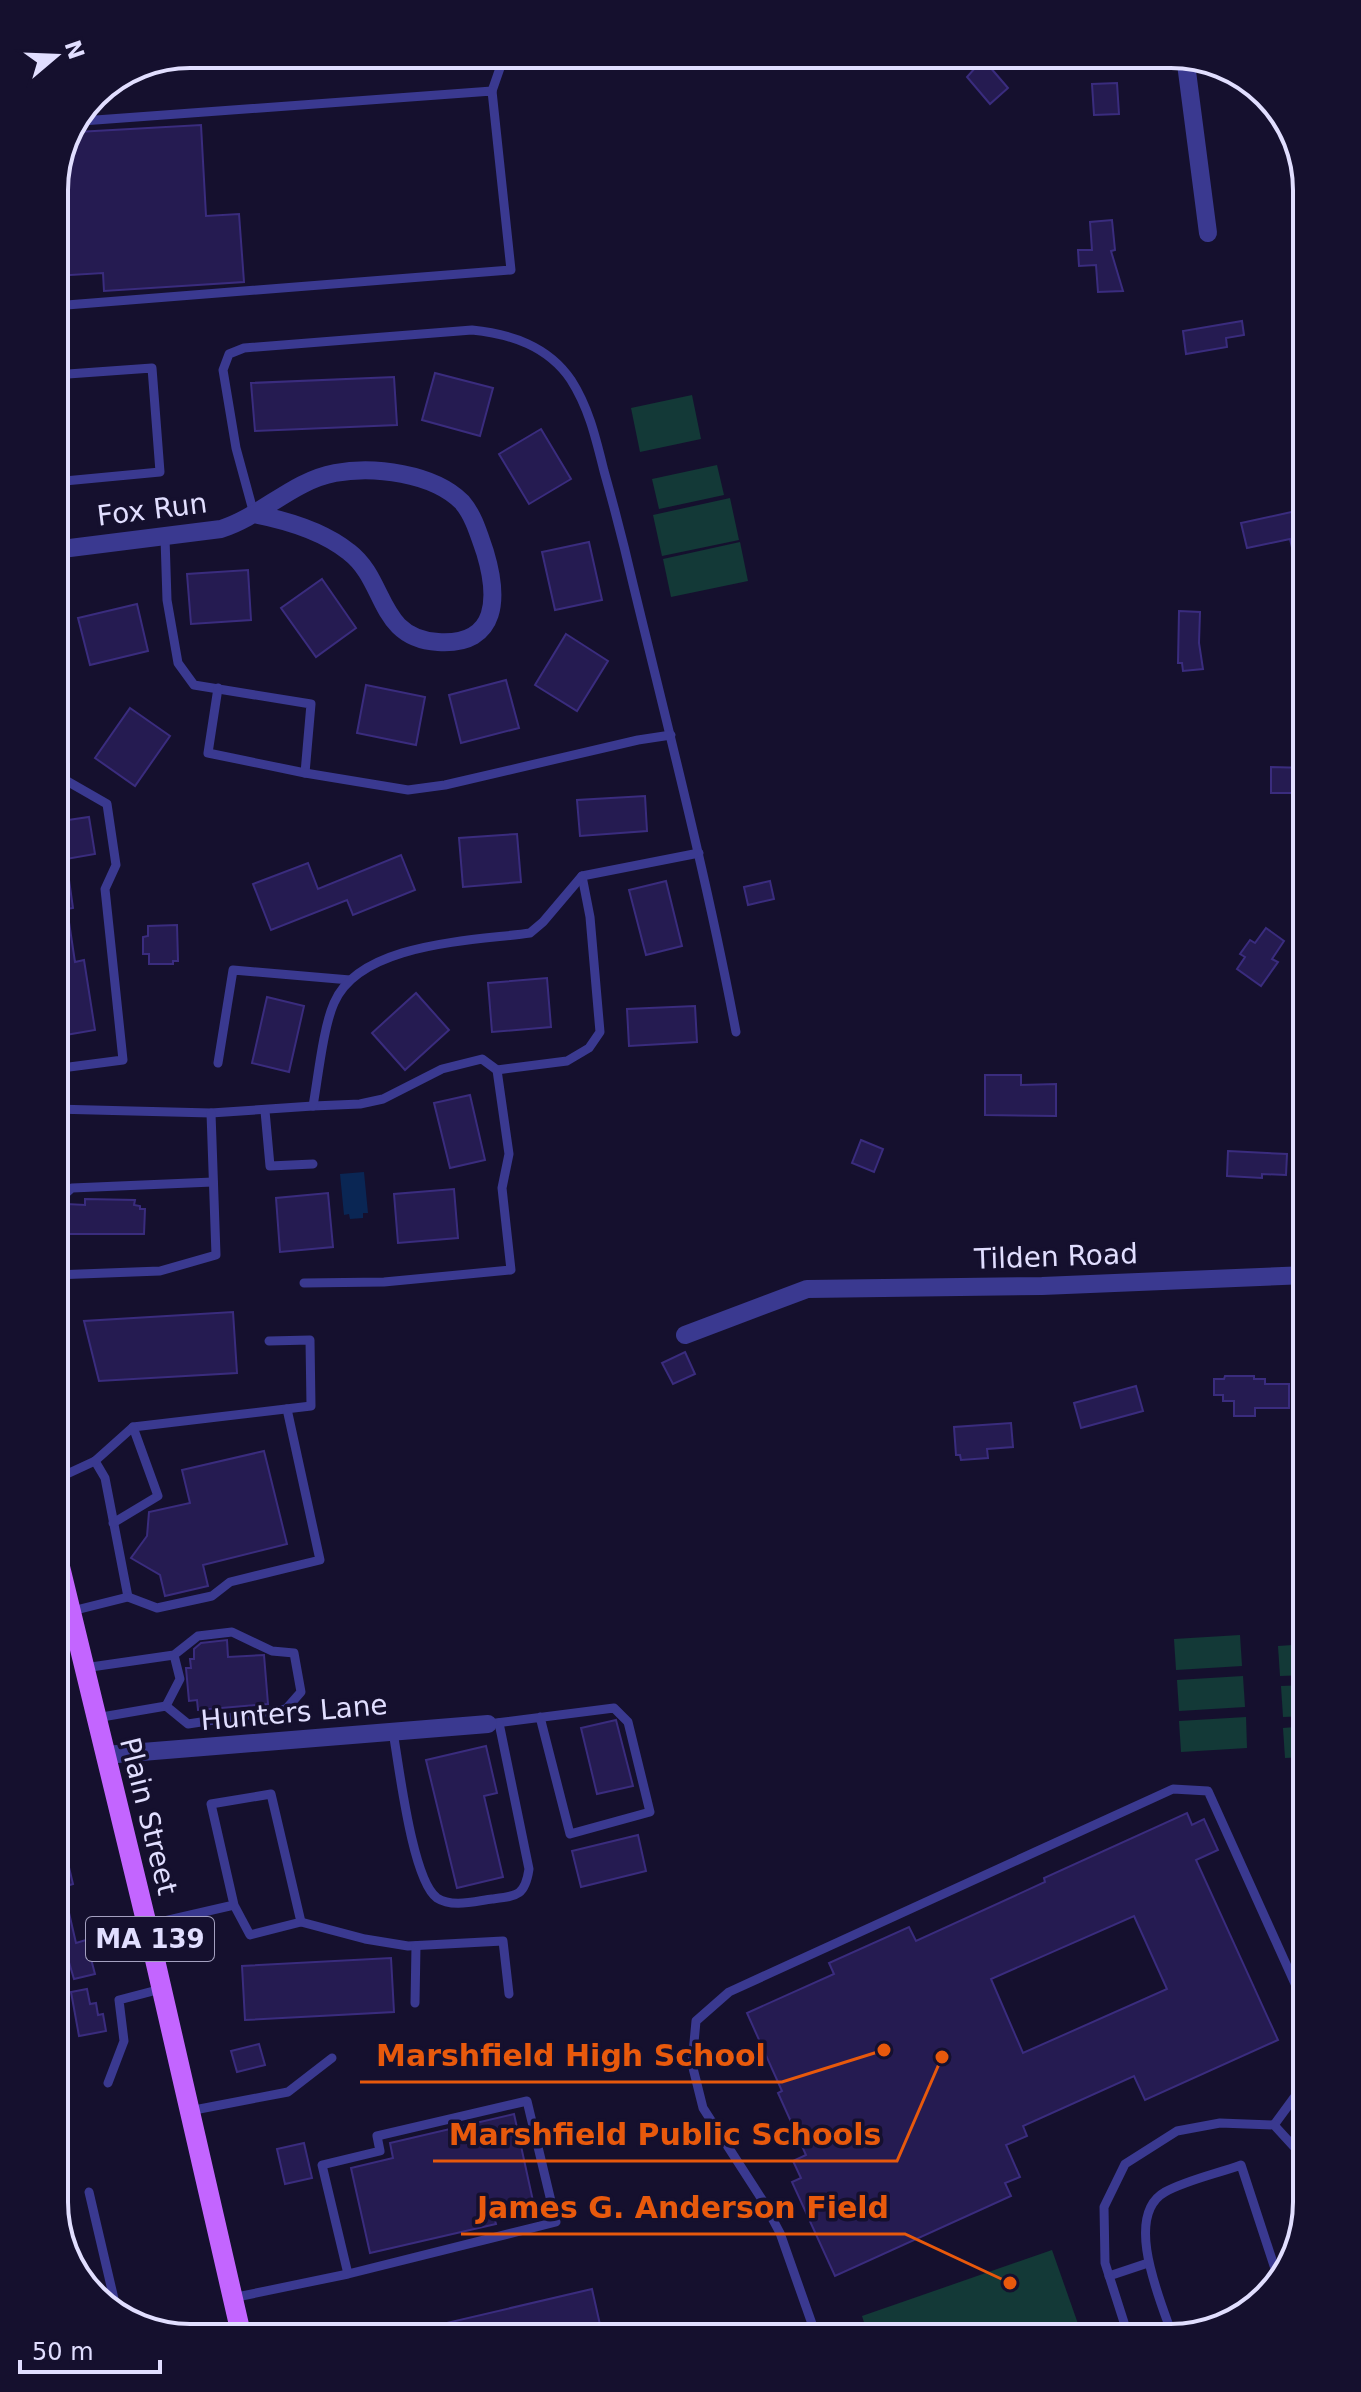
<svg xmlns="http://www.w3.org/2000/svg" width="1361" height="2392" font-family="'DejaVu Sans',sans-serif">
  <rect width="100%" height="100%" fill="#15102e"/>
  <g fill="#133937">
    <path d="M692,395l9,44 -61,13 -9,-44z"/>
    <path d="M717,465l7,30 -65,14 -7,-30z"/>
    <path d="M730,498l9,42 -77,16 -9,-41z"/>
    <path d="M740,542l8,39 -77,16 -8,-38z"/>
    <path d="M1240,1635l2,31 -66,4 -2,-31z"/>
    <path d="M1307,1644v31l-27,1 -2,-30z"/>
    <path d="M1243,1676l2,31 -66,4 -2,-31z"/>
    <path d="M1307,1685v31l-24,1 -2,-31z"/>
    <path d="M1246,1717l1,31 -66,4 -2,-31z"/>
    <path d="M1307,1726v31l-22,1 -2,-30z"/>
    <path d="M1052,2250l31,88h-214l-7,-22z"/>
  </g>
  <path fill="#0a2654" d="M364,1172l4,41h-5v5l-13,1 -1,-5 -5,1 -4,-41z"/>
  <g fill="#251b51" stroke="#3a2c7e" stroke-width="2" fill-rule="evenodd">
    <path d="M983,59l25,29 -18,16 -23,-27z"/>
    <path d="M1117,83l2,31 -25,1 -2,-31z"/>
    <path d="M201,125l5,91 33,-2 5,68 -140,9 -1,-18 -49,3v-94l23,-50z"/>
    <path d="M1112,220l3,30 -4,1 12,40 -25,1 -2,-27 -17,1 -1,-16h14l-2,-28z"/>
    <path d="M1242,321l2,14 -18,3 1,9 -41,7 -3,-23z"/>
    <path d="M435,373l58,15 -13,48 -58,-16z"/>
    <path d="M394,377l3,48 -142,6 -4,-48z"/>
    <path d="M541,429l30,50 -42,25 -30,-50z"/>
    <path d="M1305,509l2,39 -14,4 -3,-13 -43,9 -6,-25z"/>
    <path d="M589,542l13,58 -47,10 -13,-58z"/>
    <path d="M248,570l3,50 -60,4 -4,-50z"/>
    <path d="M322,579l34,49 -40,29 -35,-49z"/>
    <path d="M137,604l11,47 -58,14 -12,-47z"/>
    <path d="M1179,611l21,1 -1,31 4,26 -20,2 -1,-8h-4z"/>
    <path d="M566,634l42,27 -31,50 -42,-26z"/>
    <path d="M506,680l13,48 -58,15 -12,-48z"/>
    <path d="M366,685l59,12 -9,48 -59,-12z"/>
    <path d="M130,708l40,28 -35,50 -40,-28z"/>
    <path d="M1271,767l36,1v25h-36z"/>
    <path d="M645,796l2,35 -67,5 -3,-36z"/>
    <path d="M89,817l6,37 -29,5 7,49 -6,1 8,53 9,-2 11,70 -41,7v-215z"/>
    <path d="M517,834l4,48 -58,5 -4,-49z"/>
    <path d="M401,855l14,35 -62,25 -6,-15 -76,30 -18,-46 55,-21 10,26z"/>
    <path d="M666,881l16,65 -36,9 -17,-65z"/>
    <path d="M770,881l4,18 -26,6 -4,-18z"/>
    <path d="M177,925l1,36h-5v3h-24v-10h-6v-17l5,-1v-10z"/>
    <path d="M1266,928l18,13 -12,18 6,3 -17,24 -24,-17 8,-12 -5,-3 10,-14 5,3z"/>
    <path d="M547,978l4,49 -59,5 -4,-49z"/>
    <path d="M416,993l33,37 -44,40 -33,-37z"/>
    <path d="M267,997l37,9 -15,66 -37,-9z"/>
    <path d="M695,1006l2,36 -68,4 -2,-37z"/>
    <path d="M985,1075h36v10l35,-1v32l-71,-1z"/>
    <path d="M470,1095l15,65 -35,8 -16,-65z"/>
    <path d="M861,1140l22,9 -9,23 -22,-9z"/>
    <path d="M1228,1151l59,3 -1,21 -24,-1v4l-35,-2z"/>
    <path d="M454,1189l4,49 -60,5 -4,-49z"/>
    <path d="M328,1193l5,54 -53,5 -4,-54z"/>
    <path d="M85,1199l50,1 -1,5 6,1v3h5l-1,25h-89l1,-23 11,-3v-4l18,1z"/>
    <path d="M233,1312l4,61 -138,8 -15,-60z"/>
    <path d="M685,1352l10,22 -22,10 -11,-21z"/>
    <path d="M1225,1376h29v3h11v5h24v24h-34v8h-21v-15h-11v-6h-9v-16h10z"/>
    <path d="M1136,1386l7,25 -62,17 -7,-25z"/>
    <path d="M1011,1423l2,24 -26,2 1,9 -27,2 -1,-5h-4l-2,-28z"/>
    <path d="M264,1451l23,93 -84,21 5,21 -43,10 -5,-21 -29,-17 16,-22 2,-24 41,-9 -8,-33z"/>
    <path d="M227,1640l1,17 36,-2 4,49 -70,6 -1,-10 -8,1 -3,-33h5l-1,-9h4v-10l7,-6z"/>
    <path d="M616,1720l17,66 -36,8 -16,-66z"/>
    <path d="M486,1746l11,47 -13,3 19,81 -46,11 -31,-128z"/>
    <path d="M1187,1813l5,12 12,-6 14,31 -22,10 82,180 -133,60 -11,-24 -111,50 4,10 -21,9 14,32 -15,6 6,13 -176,80 -43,-94 9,-4 -8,-17 13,-6 -28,-62 4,-2 -35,-78 87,-39 -5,-11 80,-36 7,14 129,-59 -1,-4zM1134,1916l33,73 -144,64 -32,-74z"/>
    <path d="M638,1835l8,36 -65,16 -9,-36z"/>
    <path d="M67,1859l6,25 -10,3 13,56 10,-3 9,34 -21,5 -20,-67v-49z"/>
    <path d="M391,1958l3,54 -149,8 -3,-54z"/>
    <path d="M87,1989l3,15 6,-1 2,12 5,-1 3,17 -27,5 -8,-44z"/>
    <path d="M259,2044l6,21 -28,7 -6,-21z"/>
    <path d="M514,2114l19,87 -41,9 4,14 -126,29 -19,-85 42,-10 -3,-15z"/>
    <path d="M304,2143l8,35 -27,6 -8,-35z"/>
    <path d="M592,2289l11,49h-195v-6z"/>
  </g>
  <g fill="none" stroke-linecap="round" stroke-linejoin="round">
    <g stroke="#3a3990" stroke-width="9">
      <path d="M492,91l8,-23 -2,-7"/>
      <path d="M54,306l457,-36 -19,-179 -410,30"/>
      <path d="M54,455l3,26"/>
      <path d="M54,482l106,-10 -8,-104 -98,7"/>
      <path d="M254,514l-18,-66 -13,-78 6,-16 15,-6 228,-18c39,4 76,16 99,50 18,28 25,59 33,91 11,39 21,78 30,117 36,148 74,295 102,444"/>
      <path d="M165,538l2,62 11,63 16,22 117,19 -6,69"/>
      <path d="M54,681l4,15"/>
      <path d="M218,688l-10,65 97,20 103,17 37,-5 193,-45 33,-5"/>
      <path d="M218,1063l15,-93 117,10"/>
      <path d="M54,1069l69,-9 -18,-171 11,-24 -9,-61 -47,-27 -6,1"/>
      <path d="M313,1106l47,-2 23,-5 59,-30 40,-10 15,11 70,-9 22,-13 11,-16 -10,-115 -8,-41 117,-23"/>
      <path d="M54,1109l157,4 102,-7c5,-28 10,-78 21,-103 26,-61 140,-62 196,-70l13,-11 39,-46"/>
      <path d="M265,1111l5,55 43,-2"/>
      <path d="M54,1204l18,-16 141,-6"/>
      <path d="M54,1275l106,-4 56,-16 -5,-142"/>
      <path d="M304,1283l80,-1 127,-12 -9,-82 7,-34 -12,-84"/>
      <path d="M95,1461l10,17 23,119"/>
      <path d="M54,1480l41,-19 38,-34 178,-21 -1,-66 -41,1"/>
      <path d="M113,1523l45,-27 -25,-69"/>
      <path d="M72,1611l56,-14 29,11 55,-12 18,-14 90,-22 -33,-151"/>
      <path d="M84,1668l90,-13 24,-19 34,-4 40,19 22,2 7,39 -15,17 -98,15 -22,-18 -70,12"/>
      <path d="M166,1706l14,-27 -6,-24"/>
      <path d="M488,1724l126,-16 14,14 22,90 -80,22 -30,-117"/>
      <path d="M393,1732c6,33 19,148 44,166 15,10 39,3 55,1 25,-3 33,-3 37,-30l-30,-146"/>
      <path d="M301,1922l64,17 43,7 95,-5 6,53"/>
      <path d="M147,1925l87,-20 -23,-101 60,-10 30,128 -51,13 -16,-30"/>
      <path d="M415,2003l1,-57"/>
      <path d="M108,2083l16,-42 -5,-41 42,-11"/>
      <path d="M189,2111l99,-19 44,-34"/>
      <path d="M89,2192l29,124"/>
      <path d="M1109,2276l39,-13"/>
      <path d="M232,2298l116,-24 208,-52 -29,-121 -150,35 3,15 -58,14 26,109"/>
      <path d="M1173,2337c-11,-33 -51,-121 -8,-145 22,-12 51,-18 76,-27l38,116"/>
      <path d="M817,2338l-37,-105 -17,-32 -60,-93 -11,-44 4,-43 33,-29 444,-203 35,2 88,195 9,65 -9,44 -22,30"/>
      <path d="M1129,2338l-24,-75 -1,-56 21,-43 52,-33 43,-8 54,2 33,36"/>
    </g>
    <g stroke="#3a3990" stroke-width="18">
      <path d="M1185,56l23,177"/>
      <path d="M54,550l167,-21c41,-13 71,-48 114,-56 39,-7 98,0 127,29 12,14 17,33 23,50 13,43 15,94 -47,90 -61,-4 -51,-61 -89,-90 -26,-21 -64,-32 -95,-38"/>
      <path d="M685,1335l122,-46 235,-3 265,-11"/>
      <path d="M105,1755l383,-31"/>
    </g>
    <path stroke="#c365ff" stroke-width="20" d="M54,1542l93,383 95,413"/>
  </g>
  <g text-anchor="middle" stroke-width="7" stroke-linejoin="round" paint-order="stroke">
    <rect fill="#15102e" stroke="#a4a0c0" stroke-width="2" x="86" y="1917" width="128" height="44" rx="6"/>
    <g font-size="26" font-weight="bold" fill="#e1deff">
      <text x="150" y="1948">MA 139</text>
    </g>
    <g font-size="28" fill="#e1deff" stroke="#15102e">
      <text transform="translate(152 509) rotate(-7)" y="10">Fox Run</text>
      <text transform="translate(1056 1256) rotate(-2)" y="10">Tilden Road</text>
      <text transform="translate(294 1712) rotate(-5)" y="10">Hunters Lane</text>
      <text transform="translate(149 1816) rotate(76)" y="10">Plain Street</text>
    </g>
  </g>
  <path d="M0 0H1361V2392H0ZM190 68H1171A122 122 0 0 1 1293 190V2202A122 122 0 0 1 1171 2324H190A122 122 0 0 1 68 2202V190A122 122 0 0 1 190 68Z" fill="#15102e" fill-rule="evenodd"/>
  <path fill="none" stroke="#e1deff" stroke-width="4" d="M190 68H1171A122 122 0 0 1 1293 190V2202A122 122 0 0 1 1171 2324H190A122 122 0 0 1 68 2202V190A122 122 0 0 1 190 68Z"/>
  <path fill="none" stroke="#e8590c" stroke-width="3" d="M884 2050L782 2082H360M942 2057L897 2161H433M1010 2283L905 2234H461"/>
  <g fill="#e8590c" stroke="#15102e" stroke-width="3">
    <circle cx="884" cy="2050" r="8"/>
    <circle cx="942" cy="2057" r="8"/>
    <circle cx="1010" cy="2283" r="8"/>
  </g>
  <g font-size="30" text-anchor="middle" font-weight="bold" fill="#e8590c" stroke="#15102e" stroke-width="7" stroke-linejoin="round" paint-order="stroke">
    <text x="571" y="2066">Marshfield High School</text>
    <text x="665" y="2145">Marshfield Public Schools</text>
    <text x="683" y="2218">James G. Anderson Field</text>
  </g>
  <g transform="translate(56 56) rotate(71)" stroke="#15102e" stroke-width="6" paint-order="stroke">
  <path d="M0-6L14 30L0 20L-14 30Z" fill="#e1deff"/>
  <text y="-12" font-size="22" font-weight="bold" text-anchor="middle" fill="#e1deff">N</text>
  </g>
  <path d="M20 2360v12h140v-12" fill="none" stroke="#e1deff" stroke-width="4"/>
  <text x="32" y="2360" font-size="24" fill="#e1deff" stroke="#15102e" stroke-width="6" paint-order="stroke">50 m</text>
</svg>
